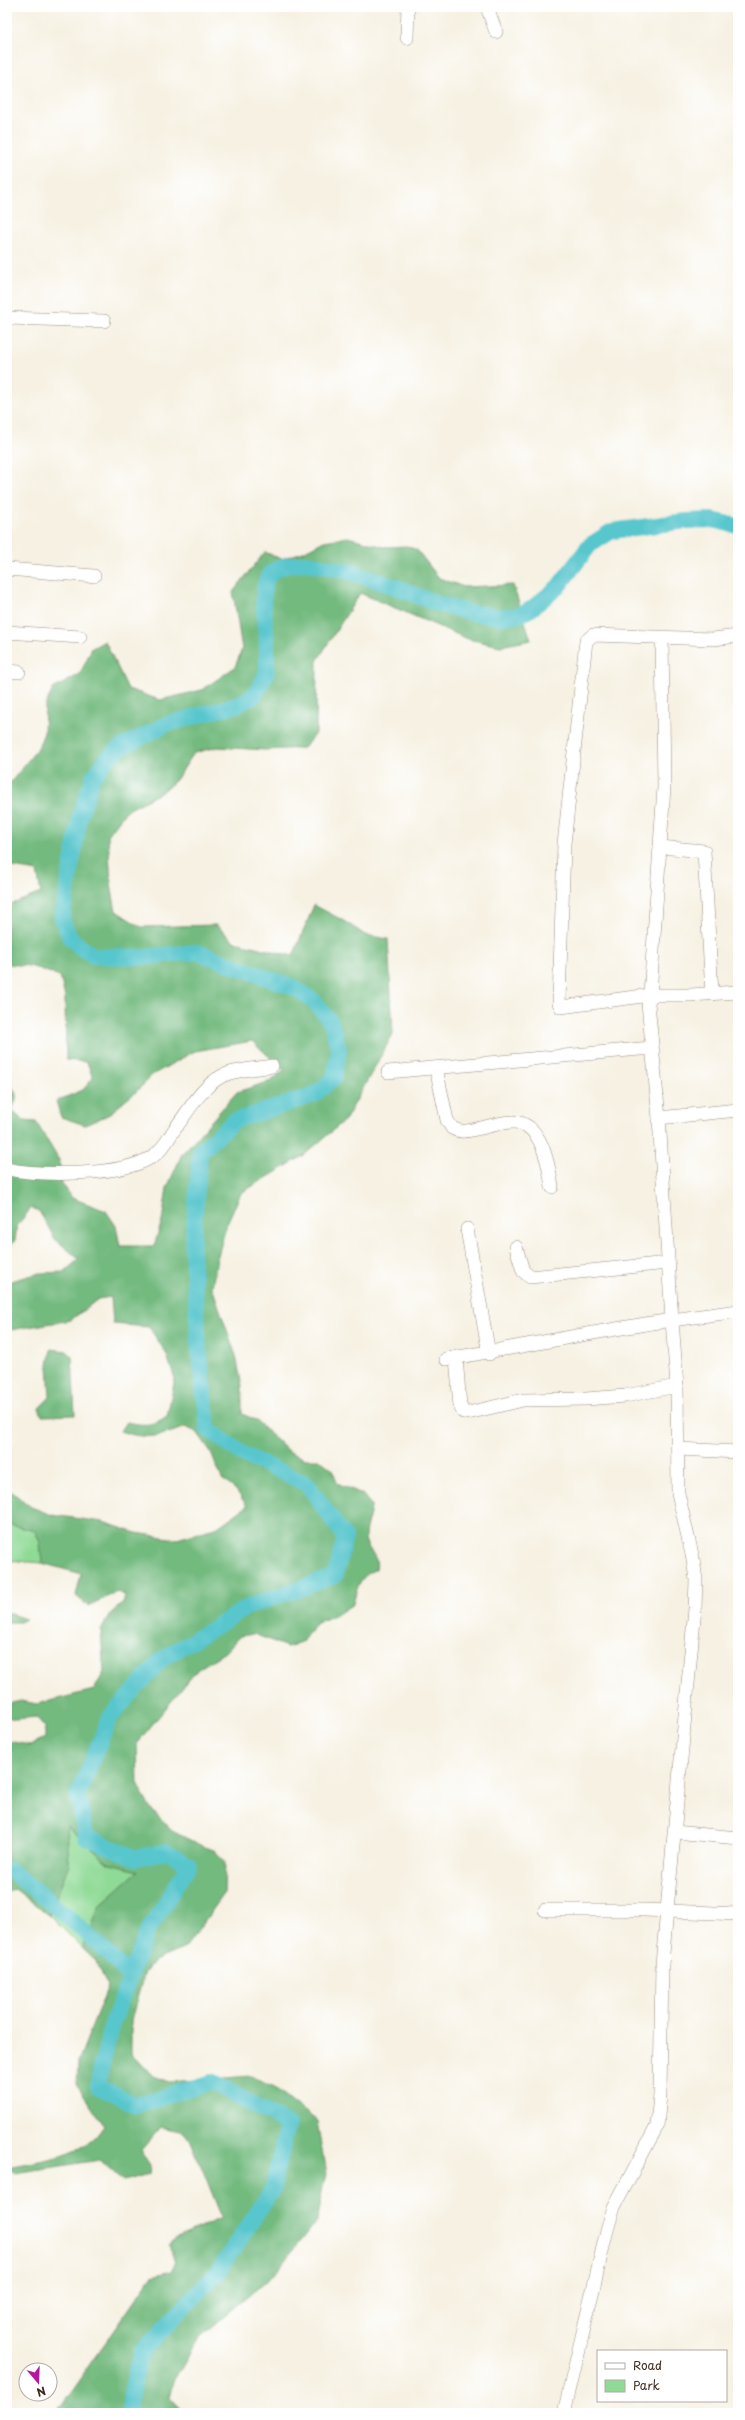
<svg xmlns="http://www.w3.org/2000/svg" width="745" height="2420" font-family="'Playpen Sans',sans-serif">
  <rect width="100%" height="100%" fill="#fff"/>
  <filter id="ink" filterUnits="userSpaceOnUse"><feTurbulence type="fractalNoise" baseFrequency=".025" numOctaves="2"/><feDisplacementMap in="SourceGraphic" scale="8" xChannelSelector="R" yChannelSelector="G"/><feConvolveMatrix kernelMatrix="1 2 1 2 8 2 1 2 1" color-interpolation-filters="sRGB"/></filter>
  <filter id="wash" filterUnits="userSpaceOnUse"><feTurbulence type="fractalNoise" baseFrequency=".012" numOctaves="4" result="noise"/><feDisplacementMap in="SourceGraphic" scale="16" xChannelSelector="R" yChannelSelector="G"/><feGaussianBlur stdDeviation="0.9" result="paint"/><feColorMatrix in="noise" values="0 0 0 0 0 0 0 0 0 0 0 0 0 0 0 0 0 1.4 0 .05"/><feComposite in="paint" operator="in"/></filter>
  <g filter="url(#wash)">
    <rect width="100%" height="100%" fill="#f6f1e2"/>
    <g fill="#8fda96" stroke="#65825a">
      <path d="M7,1524l28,7 5,11 2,21 -35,-3z"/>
      <path d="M67,1825l41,38 31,8 -39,34 -17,44 -34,-34 13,-33z"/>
    </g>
    <g fill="#73ba7f" stroke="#57724e">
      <path d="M348,537l36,10 23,-1 10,4 22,28 25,9 49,-2 18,55 -31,6 -32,-7 -108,-46 -43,68 -1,71 -12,16 -39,2 -48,-3 -23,6 -18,27 -14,12 -36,19 -18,24 3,50 5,26 25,16 75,-2 19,17 58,14 21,-51 30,16 21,14 23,4 5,95 -47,85 -43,37 -62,37 -14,30 -10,36 -5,28 24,69 6,30v28l14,6 32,31 17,8h14l14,11 4,13 25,11 9,11c0,11 -6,21 -6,31 0,15 15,18 11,33 -18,9 -18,17 -23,35l-17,11 -21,8 -12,18 -16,6 -33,-13 -14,2 -15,16 -27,17 -61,74 1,42 12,23 22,23 32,16 10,3 11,12 -1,32 -39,54 -31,13 -10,13 -13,46v33l22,23 16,6 82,-6 28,15 38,30 9,53 -10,47 -41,52 -76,65 -26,43 -4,16 15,16h-128l96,-137 19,-5 4,-8 -6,-19 6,-5 47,-21 -31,-77 -11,-10 -19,-4 -20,23 9,15 -1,9 -26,7 -23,-21 -85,13 -8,-6c32,-7 80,-9 97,-42l-27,-39 1,-24 30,-76 -13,-26 -12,-11 17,-44 38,-34 -30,-8 -41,-37 2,38 -20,51 -34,-26 -8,3v-151l23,4 15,-7v-11l-9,-10 -20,2 -9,-2v-13l14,-3 16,3 57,-14 10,-18 -3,-41 8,-16 14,-12 2,-8 -8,-3 -29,14 -12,-10 5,-22 -39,-11 -2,-21 -5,-11 -28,-7v-36l24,19 21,8 51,7 33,11 41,6 41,-12 29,-21 -11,-16 -14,-11 -11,-27 -14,-20 -12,-5c-25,10 -39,13 -65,4l6,-9c18,3 25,5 41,-6l8,-37 -9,-26 -17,-26 -36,-3 -2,-27 -13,2 -27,21 -61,10 -3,2v-50l33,-9 24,-1 15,-13 -24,-20 -16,-28 -8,-3 -14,18 -2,14 -8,10v-188c0,4 0,9 0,13 4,15 16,17 4,35l13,11 12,1 23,38 3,23 10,15 34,13 10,15 4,20h34l8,-25 5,-33 15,-34 55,-62 34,-11 13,-11 -32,-29 -57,10 -43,24 -15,16 -29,24 -23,10 -24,-8 -5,-16 27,-11 10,-12 -6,-16 -21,-2 -1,-63 -5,-21 -30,-10 -23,-2v-58l34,-13 -4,-22 -24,-4 -6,-7v-73l31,-39 6,-15 1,-27 8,-17 27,-15 12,-26 13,-7 23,48 32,11 42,-10 33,-23 7,-18 -9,-57 32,-40 16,7 22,-7 21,-11z"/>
      <path d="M51,1349l16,2 5,5 3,59 -33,1 -3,-8 11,-11 -2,-32z"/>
      <path d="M7,1613l19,6 -6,3h-13z"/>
    </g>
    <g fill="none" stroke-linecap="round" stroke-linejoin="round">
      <g stroke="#59c6cd" stroke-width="16">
        <path d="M7,1871l3,-1c43,33 83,67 120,106"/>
        <path d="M132,2413l-4,-6 13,-55 79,-83 52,-79 16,-65 -75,-43 -77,23 -39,-19 14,-59 35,-93 43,-69 -22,-14 -31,7 -50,-21 -8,-42 32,-78 52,-58 86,-52 87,-31 10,-39 -38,-53 -63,-29 -36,-26 -9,-81 -7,-97 8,-99 34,-31 80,-26 20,-17 5,-28 -8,-28 -17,-21 -19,-13 -98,-36 -54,5 -49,-1 -15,-10 -10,-10 -7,-17 18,-103 13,-39 14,-18 11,-10 49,-25 69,-19 18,-9 13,-23v-32l-4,-40 2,-17 5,-11 8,-5 11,-3 17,-2 37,7 53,17 42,17 35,9 28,4 18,-2 12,-6 27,-22 32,-42 22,-14 74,-10 26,-1 26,6"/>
      </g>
    </g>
  </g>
  <g filter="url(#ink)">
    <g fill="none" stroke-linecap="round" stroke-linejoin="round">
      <defs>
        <g id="minor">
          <path d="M487,7l9,25"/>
          <path d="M407,38l1,-31"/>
          <path d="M7,318l97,3"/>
          <path d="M7,569l87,7"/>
          <path d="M7,632l73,5"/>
          <path d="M662,637l2,150 -14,208 -89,12 -2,-4 5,-159 22,-203 7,-6 120,4 25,-3"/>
          <path d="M7,671l12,1"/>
          <path d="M660,847l44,4 8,143"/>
          <path d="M436,1068l11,52 5,8c8,5 16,3 24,1 12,-2 25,-7 36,-7 30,-1 37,44 40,65"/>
          <path d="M388,1072l263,-24"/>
          <path d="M659,1118l79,-8"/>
          <path d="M7,1169c35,7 113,7 143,-11 11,-6 18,-18 24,-28 14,-18 27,-43 48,-54 14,-7 34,-7 50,-10"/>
          <path d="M467,1229l22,125"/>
          <path d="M516,1247l7,24 7,6 138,-14"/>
          <path d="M456,1357l4,49 3,6 5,1 55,-13 63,-1 39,-3 52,-10"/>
          <path d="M446,1359c76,-12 150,-28 226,-39l-13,-202 -11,-115 2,-8h40l48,-3"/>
          <path d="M678,1449l60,3"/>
          <path d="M675,1832l63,6"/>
          <path d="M545,1910h100l93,4"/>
          <path d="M564,2413l43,-183 7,-23 43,-81 3,-31 2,-131 33,-356 1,-28 -3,-21 -15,-66 -1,-107 -5,-66 66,-9"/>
        </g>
      </defs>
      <use href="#minor" stroke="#988e80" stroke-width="14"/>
      <use href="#minor" stroke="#fff" stroke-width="13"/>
    </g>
  </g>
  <rect width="745" height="2420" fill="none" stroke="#fff" stroke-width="24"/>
  <rect x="597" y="2350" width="130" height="52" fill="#ffffff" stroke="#b1aaa5"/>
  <rect x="605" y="2363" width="20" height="6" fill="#ffffff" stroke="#b1aaa5"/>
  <text x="633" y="2370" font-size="12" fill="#3b2a1e">Road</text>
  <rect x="605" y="2380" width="20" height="12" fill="#8fda96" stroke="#b1aaa5"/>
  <text x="633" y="2390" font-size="12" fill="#3b2a1e">Park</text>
  <g transform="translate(38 2382) rotate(161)"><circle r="19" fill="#ffffff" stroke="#b1aaa5"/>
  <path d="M0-3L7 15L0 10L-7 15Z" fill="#b5179e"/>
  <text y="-6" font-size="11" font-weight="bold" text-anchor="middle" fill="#3b2a1e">N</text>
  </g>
</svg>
